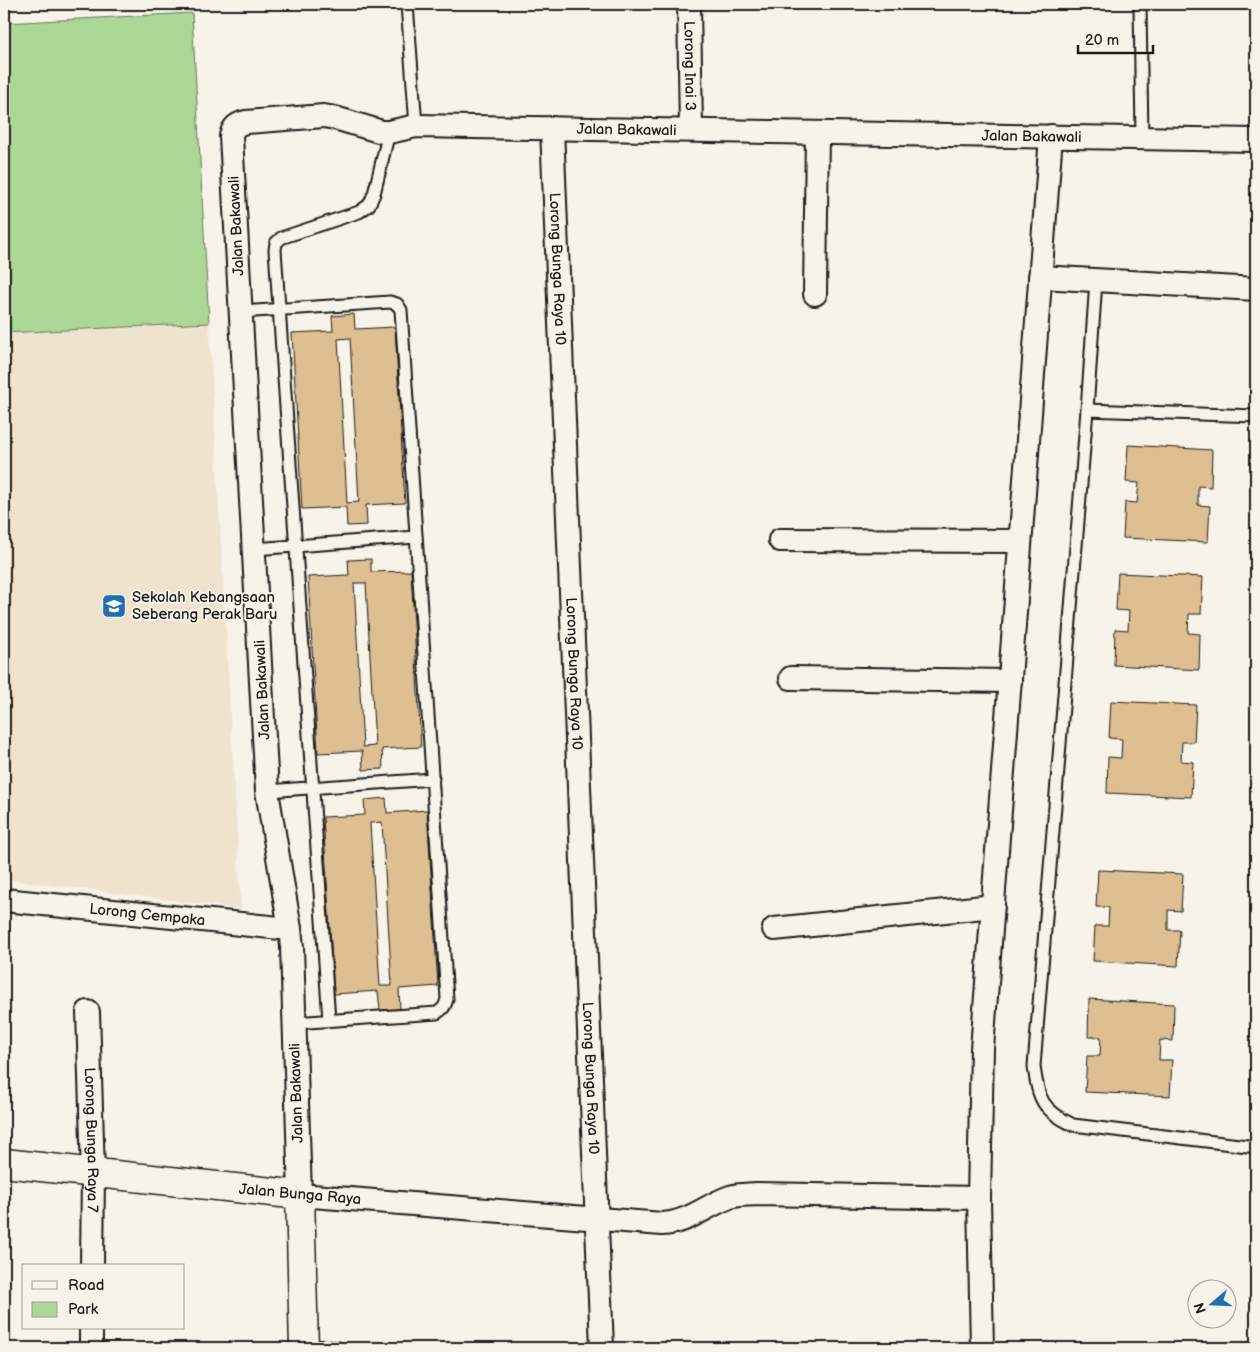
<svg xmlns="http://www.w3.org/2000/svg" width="1260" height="1352" font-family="'Balsamiq Sans',sans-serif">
  <rect width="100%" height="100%" fill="#f7f3e8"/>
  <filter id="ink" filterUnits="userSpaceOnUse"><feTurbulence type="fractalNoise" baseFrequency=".02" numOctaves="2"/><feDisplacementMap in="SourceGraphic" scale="10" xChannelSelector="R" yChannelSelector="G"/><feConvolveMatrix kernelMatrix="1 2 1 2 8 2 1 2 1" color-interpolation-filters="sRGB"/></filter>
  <g filter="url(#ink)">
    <path fill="#f0e3ce" d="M209,323l32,586 -237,-30v-546z"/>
    <path fill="#acd796" stroke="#647a59" d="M192,13l17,310 -205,10v-310z"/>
    <g fill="#debf91" stroke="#1c1c1c" fill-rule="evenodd">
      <path d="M354,314l1,15 40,-2 10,176 -39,2 1,20 -20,1 -1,-19 -44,2 -10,-176 41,-2 -1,-15zM350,338l9,164 -12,1 -9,-164z"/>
      <path d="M1128,445l84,5 -1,37 -13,-1v19l12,1 -2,36 -85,-4 2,-36 12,1 2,-20 -13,-1z"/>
      <path d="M371,559v13l40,-1 10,176 -39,2 1,20 -20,1 -1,-19 -44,2 -10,-176 41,-2 -1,-15zM354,583h12l9,163 -12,1z"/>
      <path d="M1118,573l85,4 -2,37h-12l-1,19 12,1 -1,36 -85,-5 1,-36 13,1 1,-19 -13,-1z"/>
      <path d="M1111,701l85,4 -2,37h-12l-1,19 12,1 -2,35 -84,-4 1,-36 13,1 1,-19 -13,-1z"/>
      <path d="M386,798l1,15 40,-3 11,176 -39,3 1,20 -20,1 -2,-19 -44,3 -11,-177 42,-2 -1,-15zM382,822l10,164h-12l-10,-163z"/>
      <path d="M1098,870l85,4 -2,37 -13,-1v20h12l-2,36 -85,-5 2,-35h13l1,-19h-13z"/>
      <path d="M1089,999l85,5 -1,37 -13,-1 -1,20h13l-2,36 -85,-4 2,-36h13l1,-19h-13z"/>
    </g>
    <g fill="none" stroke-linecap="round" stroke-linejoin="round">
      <defs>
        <g id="service">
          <path d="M407,4l9,122"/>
          <path d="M1140,4l2,134"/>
          <path d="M1096,281l-9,129 -53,656c4,33 8,44 39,59l183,22"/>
          <path d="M241,312l149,-10 7,2 4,6 46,689c-2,8 -4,10 -10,14l-143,10"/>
          <path d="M1087,410l169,6"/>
          <path d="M254,549l162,-12"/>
          <path d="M267,791l166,-12"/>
          <path d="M329,1020l-54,-770 1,-7 5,-5 78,-26 10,-7 5,-11 15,-62"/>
          <path d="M303,1345l35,3"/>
        </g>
        <g id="minor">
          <path id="s1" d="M689,4l2,126"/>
          <path id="s2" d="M552,128l50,1220"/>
          <path d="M1040,277l216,12"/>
          <path d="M815,294l2,-161"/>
          <path d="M780,540l240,1"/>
          <path d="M791,678l219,3"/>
          <path id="s3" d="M4,900l286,29"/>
          <path d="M774,929l219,-23"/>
          <path id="s4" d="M88,1012l5,161 -1,93"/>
          <path id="s5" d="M979,1198l-222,-4c-8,1 -18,0 -27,3 -23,8 -42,26 -68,27l-362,-29 -8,-248 -2,-18 -23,-138 -36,-655c2,-9 6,-12 15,-14l78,-6 11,2 47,14h7l27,-6 840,14"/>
          <path d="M91,1348v-20"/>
          <path d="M982,1348l-3,-150 3,-149 69,-913"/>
        </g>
        <path id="tertiary" d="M4,1163l296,32 4,153"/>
      </defs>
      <use href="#service" stroke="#1c1c1c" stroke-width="15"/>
      <use href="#minor" stroke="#1c1c1c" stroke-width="26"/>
      <use href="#tertiary" stroke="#1c1c1c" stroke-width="31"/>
      <use href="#service" stroke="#f7f3e8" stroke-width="11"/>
      <use href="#minor" stroke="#f7f3e8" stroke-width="22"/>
      <use href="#tertiary" stroke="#f7f3e8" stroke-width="28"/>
    </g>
  </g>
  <defs>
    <symbol id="school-square" viewBox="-11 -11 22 22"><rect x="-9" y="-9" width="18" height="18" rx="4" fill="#1f6fb2" stroke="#f7f3e8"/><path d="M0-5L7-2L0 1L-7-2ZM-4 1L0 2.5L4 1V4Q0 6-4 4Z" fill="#fff"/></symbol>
  </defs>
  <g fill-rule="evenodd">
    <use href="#school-square" x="100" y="592" width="28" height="28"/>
  </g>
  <g text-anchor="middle" stroke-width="4" stroke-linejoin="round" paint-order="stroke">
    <g font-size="15" fill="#1c1c1c" stroke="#f7f3e8">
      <text dy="5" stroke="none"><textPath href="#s1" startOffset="62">Lorong Inai 3</textPath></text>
      <text dy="5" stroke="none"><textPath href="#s5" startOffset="2154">Jalan Bakawali</textPath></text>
      <text dy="5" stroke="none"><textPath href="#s5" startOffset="2559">Jalan Bakawali</textPath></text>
      <text transform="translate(236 226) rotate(-93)" y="5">Jalan Bakawali</text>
      <text dy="5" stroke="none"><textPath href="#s2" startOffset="141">Lorong Bunga Raya 10</textPath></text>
      <text dy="5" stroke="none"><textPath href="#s2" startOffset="546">Lorong Bunga Raya 10</textPath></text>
      <text transform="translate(262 690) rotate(-93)" y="5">Jalan Bakawali</text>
      <text dy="5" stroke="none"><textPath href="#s3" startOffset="144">Lorong Cempaka</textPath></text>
      <text dy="5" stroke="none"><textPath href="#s2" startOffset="951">Lorong Bunga Raya 10</textPath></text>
      <text transform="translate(296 1093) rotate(-92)" y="5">Jalan Bakawali</text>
      <text dy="5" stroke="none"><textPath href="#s4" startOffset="128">Lorong Bunga Raya 7</textPath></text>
      <text transform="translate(300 1194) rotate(5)" y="5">Jalan Bunga Raya</text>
    </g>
    <g font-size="15" fill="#1c1c1c" stroke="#f7f3e8" text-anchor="start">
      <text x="132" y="602">Sekolah Kebangsaan<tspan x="132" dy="17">Seberang Perak Baru</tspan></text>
    </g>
  </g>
  <rect width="1260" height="1352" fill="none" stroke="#f7f3e8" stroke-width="20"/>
  <rect x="10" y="10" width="1240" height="1332" fill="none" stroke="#1c1c1c" stroke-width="2" filter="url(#ink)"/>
  <rect x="22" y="1264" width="162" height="65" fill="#f7f3e8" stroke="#9f9d96"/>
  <rect x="32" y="1281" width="25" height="8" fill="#f7f3e8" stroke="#9f9d96"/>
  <text x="68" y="1290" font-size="15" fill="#1c1c1c">Road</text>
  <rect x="32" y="1302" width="25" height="15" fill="#acd796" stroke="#9f9d96"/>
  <text x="68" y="1314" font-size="15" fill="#1c1c1c">Park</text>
  <g transform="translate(1212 1304) rotate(251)"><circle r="24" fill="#f7f3e8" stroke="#9f9d96"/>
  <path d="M0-4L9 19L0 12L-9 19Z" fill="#1f6fb2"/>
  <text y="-8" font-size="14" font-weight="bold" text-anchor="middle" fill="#1c1c1c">N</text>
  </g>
  <path d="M1078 45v8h75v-8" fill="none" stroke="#1c1c1c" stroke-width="2.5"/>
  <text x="1085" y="45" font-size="15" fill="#1c1c1c" stroke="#f7f3e8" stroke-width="4" paint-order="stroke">20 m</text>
</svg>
